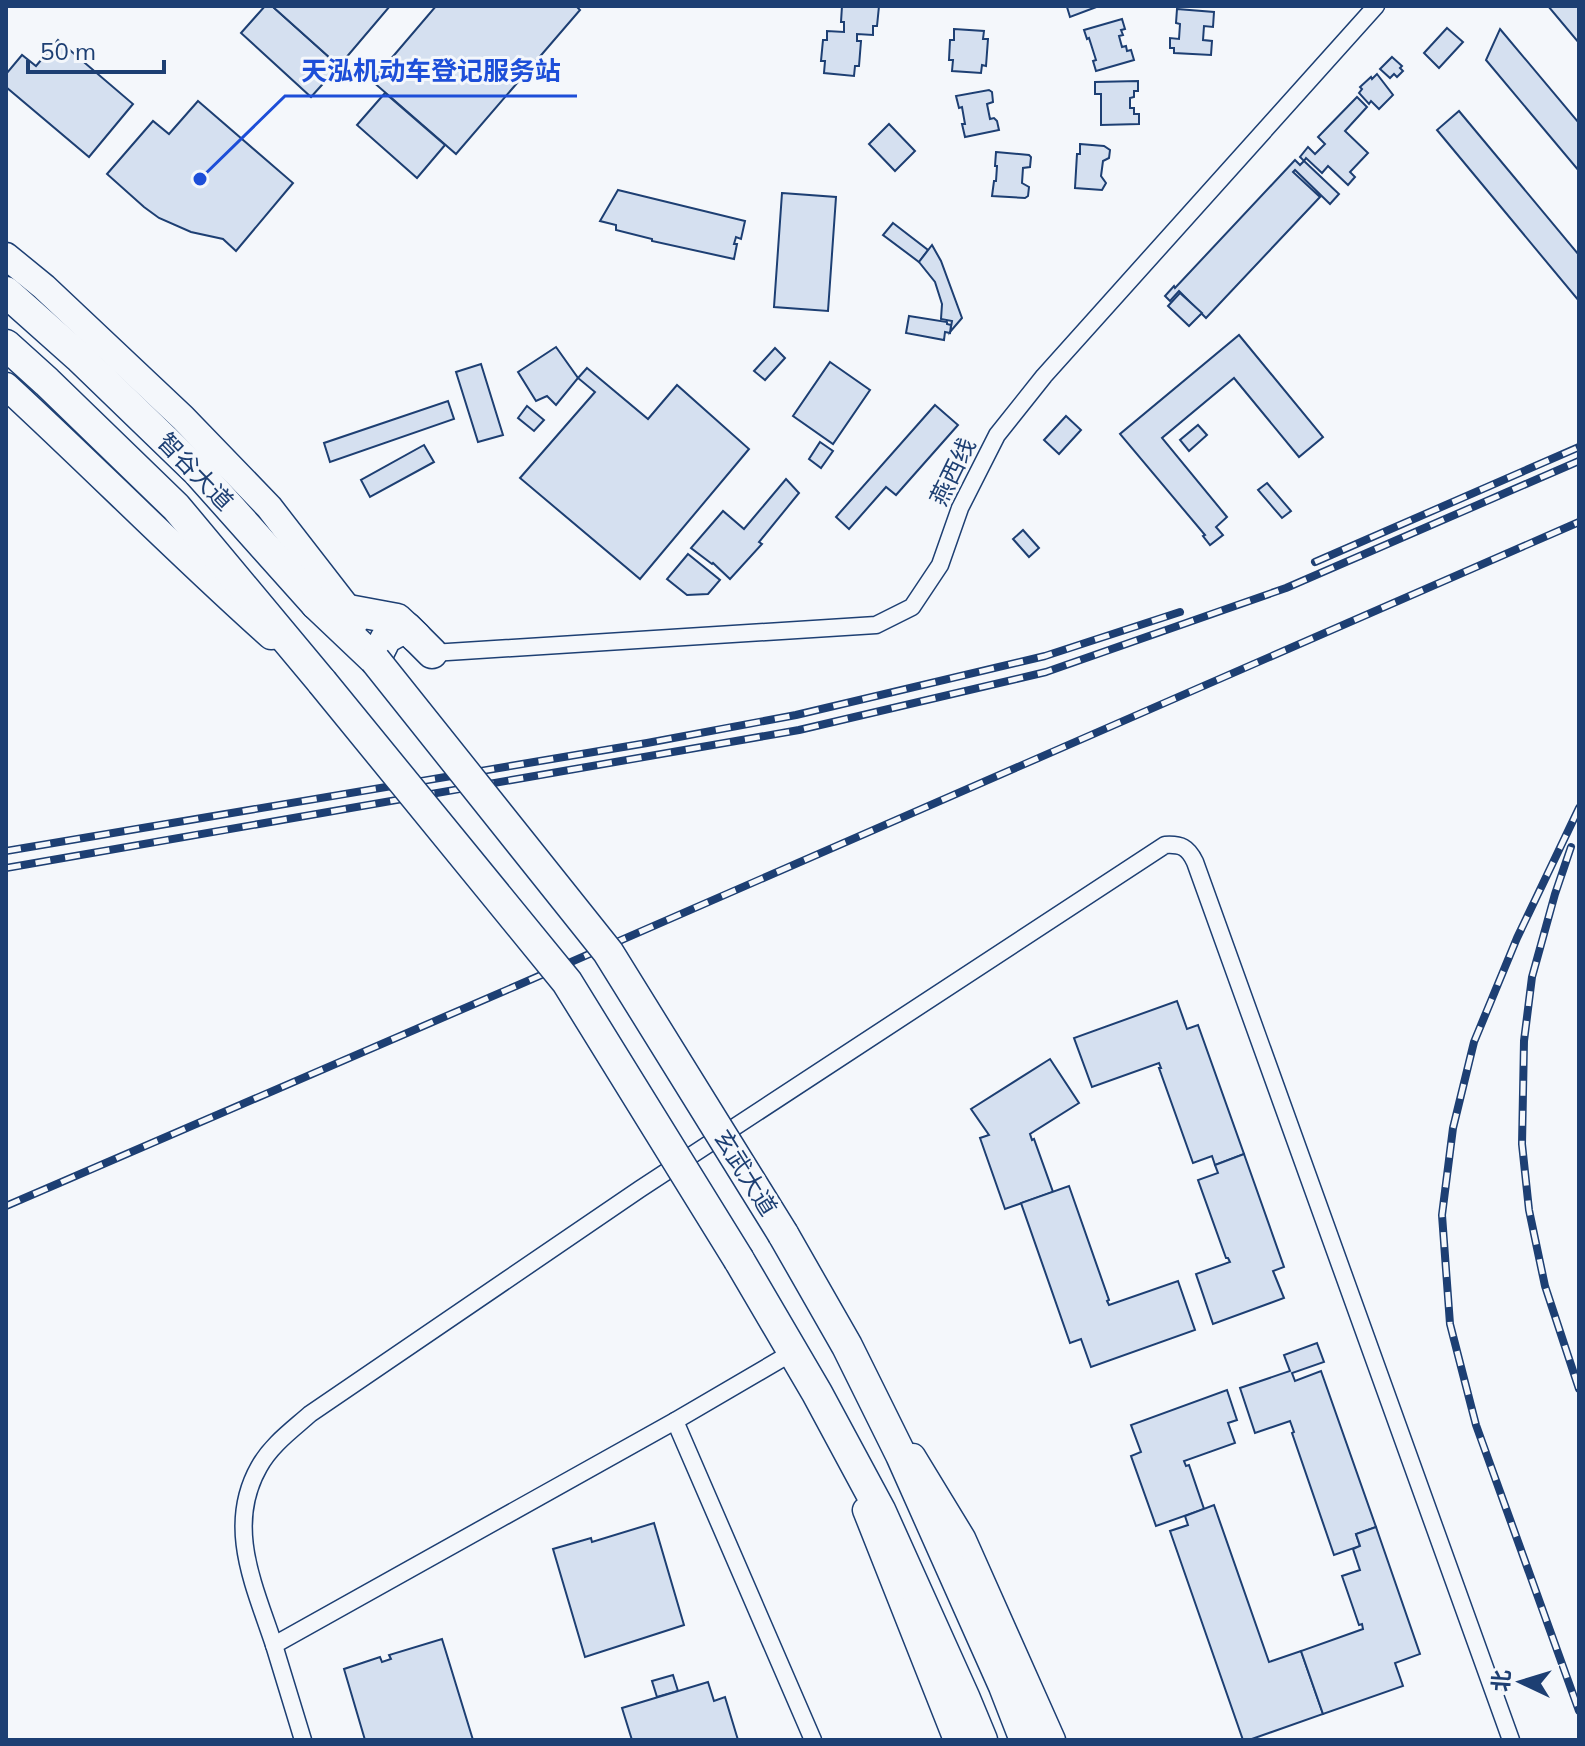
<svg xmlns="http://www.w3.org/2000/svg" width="1585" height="1746" font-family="Mulish,'Noto Sans SC',sans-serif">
  <rect width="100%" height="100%" fill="#f4f7fb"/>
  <g fill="#d5e0f0" stroke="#1d3f73" stroke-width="2">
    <path d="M265,6h7l67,60 -28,31 -70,-64z"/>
    <path d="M272,6h118l-51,60z"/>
    <path d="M436,6h140l4,4 -124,144 -84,-73z"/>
    <path d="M842,6h37l-2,20h-4v9l-16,-1v7h4l-2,25h-4l-1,10 -30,-3 1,-12h-4l2,-21h4v-9l17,1v-10h-3z"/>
    <path d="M1069,6h30l-29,11 -3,-10z"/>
    <path d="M1548,6h31v37z"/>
    <path d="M1177,9l37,3 -1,15 -9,-1 -1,14 9,1 -1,14 -37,-2v-5h-4v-10l9,1 1,-15 -4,-1z"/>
    <path d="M1122,19l3,10 -4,1 2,5 -4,1 3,11 4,-1 1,5 4,-1 3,10 -38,11 -3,-10 3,-1 -7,-22 -2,1 -3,-9z"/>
    <path d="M1447,28l16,14 -24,26 -15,-15z"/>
    <path d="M954,29l30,2 -1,8h5l-2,27 -4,-1 -1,8 -29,-2 1,-11h-4l1,-20h4z"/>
    <path d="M1500,29l79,94v48l-93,-111z"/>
    <path d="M58,40l75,64 -44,53 -83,-70v-13l16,-19 14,11z"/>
    <path d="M1392,57l10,9 -2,2 3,3 -6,6 -3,-3 -4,4 -10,-9z"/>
    <path d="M1377,74l16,21 -14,14 -8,-8 -2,3 -10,-11 3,-4 -2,-2 11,-10 1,2z"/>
    <path d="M1138,81v10h-4v6l-4,1v10h4v6h5v10l-38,1v-31h-6v-12z"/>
    <path d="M989,90l3,2 1,10 -6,2 3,15 4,-1 3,3 2,9 -34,7 -3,-13h3l-3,-17 -3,1 -3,-12z"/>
    <path d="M385,93l60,52 -28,33 -60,-53z"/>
    <path d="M1357,97l10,10 -22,24 23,22 -18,19 5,5 -7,8 -20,-19 -6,7 -16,-15 -2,3 -4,-4 8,-10 7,7 10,-10 -7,-7z"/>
    <path d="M198,101l95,82 -57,68 -13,-12 -32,-7 -32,-14 -15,-11 -37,-33 46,-53 16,13z"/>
    <path d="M1459,111l120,144v46l-142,-171z"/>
    <path d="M889,124l26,27 -20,20 -26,-27z"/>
    <path d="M1080,144l24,2 6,4 -1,8 -6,3 -2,15 5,7 -4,7 -27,-2 2,-34h3z"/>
    <path d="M996,152l33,3 2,2 -1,10 -7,1 -1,15 7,4 -1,9 -3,2 -33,-2 2,-15h2l1,-15h-2z"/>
    <path d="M1295,160l5,5 4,-4 35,33 -9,10 -35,-34 -2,2 27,25 -114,121 -27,-27 -9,10 -5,-5 9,-10 1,2z"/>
    <path d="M618,190l127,31 -4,18 -5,-2 -2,7h3l-3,15 -82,-18v-2l-36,-9v-5l-16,-4z"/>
    <path d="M782,193l54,4 -8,114 -54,-4z"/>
    <path d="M893,223l35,27 -9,12 -36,-27z"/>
    <path d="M932,245l9,16 21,57 -12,14 2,-11 -11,-2 1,-15 -7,-22 -16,-20z"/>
    <path d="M1180,293l22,20 -13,13 -21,-20z"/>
    <path d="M909,316l38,6v2l4,1 -1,8 -5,-1 -1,8 -38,-7z"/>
    <path d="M1239,335l84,102 -24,20 -65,-79 -72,60 65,79 -11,10 7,8 -13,10 -7,-9 2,-1 -85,-101z"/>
    <path d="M556,347l22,31 -22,27 -9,-9 -11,5 -18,-29z"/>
    <path d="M775,348l10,10 -20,22 -11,-9z"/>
    <path d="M830,362l40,28 -37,54 -40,-28z"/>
    <path d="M481,364l22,71 -25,7 -22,-70z"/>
    <path d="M587,368l61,51 29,-34 72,64 -109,130 -120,-101 75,-86 -17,-14z"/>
    <path d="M448,401l6,18 -124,43 -6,-19z"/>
    <path d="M935,405l23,20 -62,70 -10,-8 -37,42 -13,-12z"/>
    <path d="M527,406l17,14 -10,11 -16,-13z"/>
    <path d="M1066,416l15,14 -22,24 -15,-14z"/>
    <path d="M1198,425l9,10 -18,16 -9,-11z"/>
    <path d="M820,442l13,9 -12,17 -12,-9z"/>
    <path d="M424,445l10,17 -64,35 -9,-17z"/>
    <path d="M786,479l13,14 -40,49 3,2 -32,35 -17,-16 -1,1 -21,-16 32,-37 21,18z"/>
    <path d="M1267,483l24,28 -9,7 -24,-28z"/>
    <path d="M1023,530l16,18 -10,9 -16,-18z"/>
    <path d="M688,554l32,26 -12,14 -21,1 -20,-16z"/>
    <path d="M1177,1001l10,28 11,-4 46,129 -29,11 -3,-9 -19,7 -34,-95h2l-2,-5 -67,24 -18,-49z"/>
    <path d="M1050,1059l29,44 -49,31 2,6 2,-1 19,53 -48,17 -25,-71 9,-3 -18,-26z"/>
    <path d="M1244,1154l40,113 -11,4 11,27 -71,26 -17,-50 34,-12 -2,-4h-2l-28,-78 20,-7 -3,-8z"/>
    <path d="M1069,1186l40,114 -2,1 2,4 69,-24 17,49 -104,37 -10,-28 -11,4 -49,-140z"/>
    <path d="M1317,1343l7,19 -32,11 3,8 26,-10 55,156 -20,7 4,12 -26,9 -42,-122 2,-1 -4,-11 -35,12 -15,-45 50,-17 -6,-16z"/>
    <path d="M1227,1390l10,30 -9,3 7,20 -51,18 2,5 3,-1 15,44 -48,17 -25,-70 10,-4 -10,-27z"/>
    <path d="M1214,1505l55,157 32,-11 22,63 -74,26h-6l-73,-209 18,-6 -3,-9z"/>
    <path d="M654,1523l30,102 -99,32 -32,-108 38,-11 1,4z"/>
    <path d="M1376,1527l44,127 -25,9 8,23 -80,28 -22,-63 62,-22 -1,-5 -3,1 -17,-49 18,-6 -7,-21 7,-3 -4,-12z"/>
    <path d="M442,1639l31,101h-108l-21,-71 36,-12 2,5 9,-3 -2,-4z"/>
    <path d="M673,1675l5,16 -21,6 -5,-16z"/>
    <path d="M708,1682l6,19 11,-4 13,43h-106l-10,-32z"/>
  </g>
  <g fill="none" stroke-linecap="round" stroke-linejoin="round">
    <defs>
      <g id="street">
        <path d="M432,653l444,-28 36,-18 28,-42 20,-57 37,-73 47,-59 332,-370"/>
        <path d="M675,1421l138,319"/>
        <path d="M274,1645l401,-224 118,-69"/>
        <path d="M303,1740c-10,-32 -19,-63 -29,-95 -19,-58 -49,-118 -15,-178 12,-22 33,-37 51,-53l330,-225 525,-344c16,-1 23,2 30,17l316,878"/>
      </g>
      <g id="secondary">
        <path d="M913,1456l50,82 90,202"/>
        <path d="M865,1510l91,230"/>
      </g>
      <g id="primary">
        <path d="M6,256l38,31 139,131 86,89 79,102 7,13"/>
        <path d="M6,386c89,82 174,169 265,250"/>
      </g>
      <g id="highway">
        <path d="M6,292l73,65 119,115 118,132 59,56 11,-22 20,-11 26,26"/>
        <path d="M6,345l41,37 129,125 146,175"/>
        <path d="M316,604l81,15 19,18"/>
        <path d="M783,1234l64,112 54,109 103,231 21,54"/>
        <path d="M739,1260l78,133 63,117 85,189 17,41"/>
      </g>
    </defs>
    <use href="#street" stroke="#1d3f73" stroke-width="19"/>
    <use href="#secondary" stroke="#1d3f73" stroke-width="27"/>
    <use href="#primary" stroke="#1d3f73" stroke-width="29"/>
    <use href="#highway" stroke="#1d3f73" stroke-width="33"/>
    <use href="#street" stroke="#f4f7fb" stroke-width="16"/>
    <use href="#secondary" stroke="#f4f7fb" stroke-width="24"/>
    <use href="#primary" stroke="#f4f7fb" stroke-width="26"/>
    <use href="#highway" stroke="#f4f7fb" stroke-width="30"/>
    <defs>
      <g id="rail">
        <path d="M1315,562l264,-115"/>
        <path d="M1579,808l-62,130 -43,104 -21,86 -11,87 8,109 26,101 103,286"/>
        <path d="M1571,847l-16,47 -23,83 -8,64 -2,103 7,66 16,76 34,103"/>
        <path d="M6,851l641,-108 149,-28 249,-59 135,-44"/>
        <path d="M6,868l793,-138 247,-58 240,-84 293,-127"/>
        <path d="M6,1206l510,-220 1063,-464"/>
      </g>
    </defs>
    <use href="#rail" stroke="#1d3f73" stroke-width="8"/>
    <use href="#rail" stroke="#f4f7fb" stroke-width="5" stroke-dasharray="15" stroke-linecap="butt"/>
    <defs>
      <g id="highway-bridge">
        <path d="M375,660l233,292 175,282"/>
        <path d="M322,682l245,300 172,278"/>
      </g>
    </defs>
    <use href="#highway-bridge" stroke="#1d3f73" stroke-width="33" stroke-linecap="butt"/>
    <use href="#highway-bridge" stroke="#f4f7fb" stroke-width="30"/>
  </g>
  <g text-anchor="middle" stroke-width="6" stroke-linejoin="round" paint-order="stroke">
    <g font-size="24" fill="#1d3f73" stroke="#f4f7fb">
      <text transform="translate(195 472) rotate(46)" y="8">智谷大道</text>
      <text transform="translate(953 472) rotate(-64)" y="8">燕西线</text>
      <text transform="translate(745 1173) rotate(58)" y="8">玄武大道</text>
    </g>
  </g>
  <path fill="none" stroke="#1d4ed8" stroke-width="3" d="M200 179L285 96H577"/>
  <circle fill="#1d4ed8" stroke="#f4f7fb" stroke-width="3" cx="200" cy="179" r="8"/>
  <g font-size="26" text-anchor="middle" font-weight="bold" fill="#1d4ed8" stroke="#f4f7fb" stroke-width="6" stroke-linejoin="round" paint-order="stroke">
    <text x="431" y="80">天泓机动车登记服务站</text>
  </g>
  <rect width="1585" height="1746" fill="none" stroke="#1d3f73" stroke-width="16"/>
  <g transform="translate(1521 1682) rotate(274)" stroke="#f4f7fb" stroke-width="6" paint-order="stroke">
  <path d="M0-6L14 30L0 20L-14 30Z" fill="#1d3f73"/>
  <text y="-12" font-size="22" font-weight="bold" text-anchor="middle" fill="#1d3f73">北</text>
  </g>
  <path d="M28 60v12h136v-12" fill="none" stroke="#1d3f73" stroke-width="4"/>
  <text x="40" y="60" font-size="24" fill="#1d3f73" stroke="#f4f7fb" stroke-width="6" paint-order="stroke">50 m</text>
</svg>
